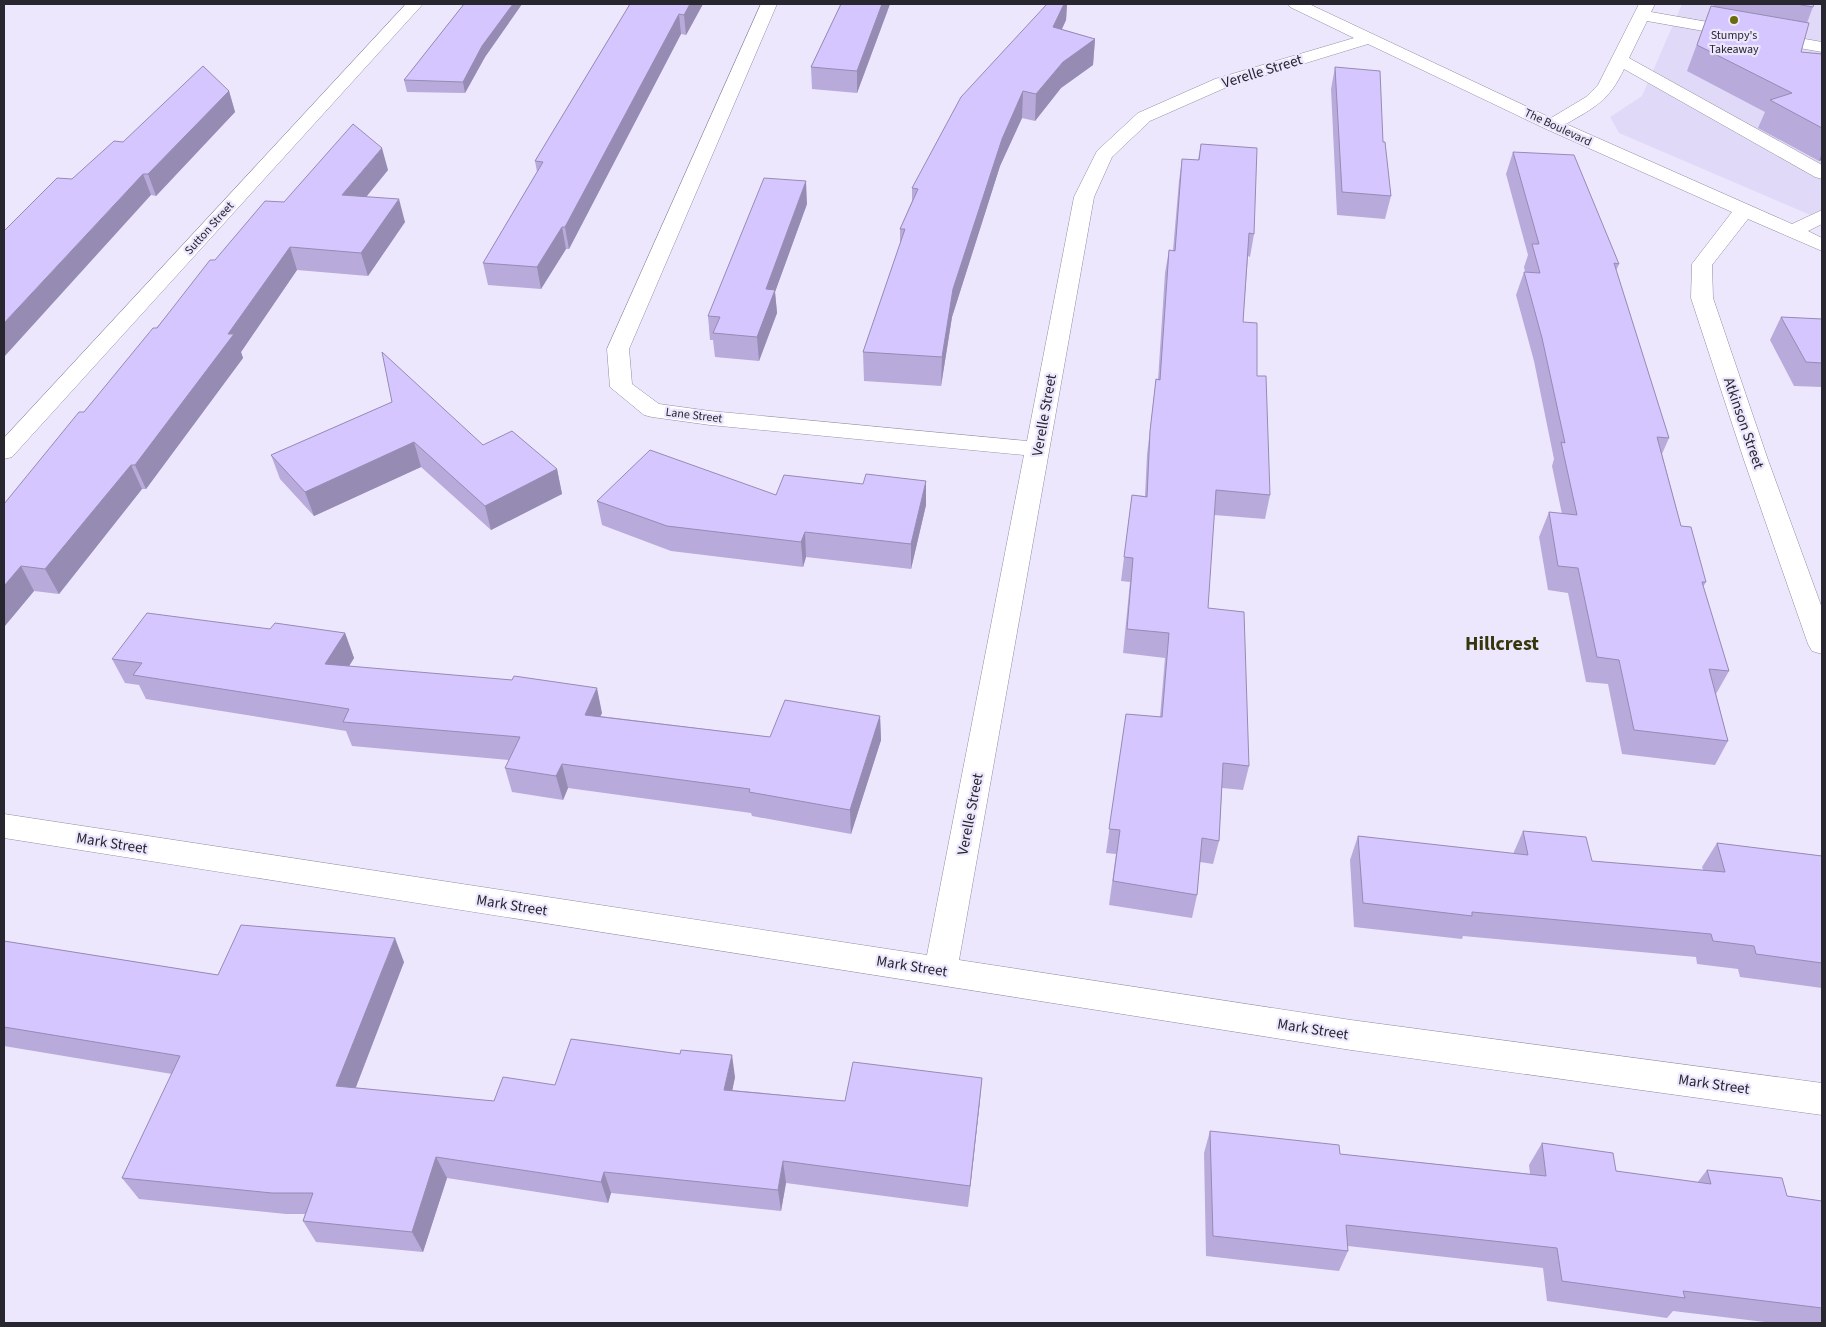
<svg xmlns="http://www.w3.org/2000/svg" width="1826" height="1327" font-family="'Source Sans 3',sans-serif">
  <rect width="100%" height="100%" fill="#ede7fe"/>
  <path fill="#e1d9f8" d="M1682,4h140v216l-203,-87 -9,-16 32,-21z"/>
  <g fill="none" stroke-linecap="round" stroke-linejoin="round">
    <defs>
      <g id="minor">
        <path d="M406,4h17l-411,453 -8,2v-21z"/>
        <path d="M761,4h16l-148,345 3,35 27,20 51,7 317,30 47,-244 23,-46 41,-38 77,-34 139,-41 -64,-31 -2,-3h21l242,114 35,-21 12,-12 41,-81h16l-4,8 171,30v10l-175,-31 -18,37 193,107v14l-7,-2 -191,-108c-15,32 -29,38 -58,55l226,100 30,-14v14l-14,7 14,7v13l-74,-32 -36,46 1,33 55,162 54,148v46l-10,-3 -4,-7 -64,-184 -53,-162 1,-34 40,-52 -186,-83 -178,-85 -141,43 -77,34 -38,36 -18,40 -135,763 392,60 471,63v32l-471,-65 -1347,-212v-24l923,141 97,-500 -314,-30 -58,-8 -8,-2 -34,-28 -3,-38z"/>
      </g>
    </defs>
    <use href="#minor" stroke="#928ca2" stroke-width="1"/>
    <use href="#minor" fill="#fff" fill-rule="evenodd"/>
  </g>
  <g fill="#b8aadb">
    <path d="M464,4h58l-37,53 -20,36 -58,-1 -3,-12z"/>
    <path d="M630,4h73l-17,31 -5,-1 -112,215h-3l-25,40 -53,-4 -5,-22 54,-91 -2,-11z"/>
    <path d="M841,4h49l-33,89 -45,-4 -1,-22z"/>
    <path d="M1047,4h20l-1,16 -4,9 33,10 -2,26 -32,23 -26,33 -13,-3 -22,48 -48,151 -11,69 -77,-5 -1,-29 37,-108v-15l12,-28v-13z"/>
    <path d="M1714,4h100l-7,19 -6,29 21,2v106l-3,1 -61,-33 7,-16 -78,-41 24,-65 2,1z"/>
    <path d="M1335,67l48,75 8,54 -6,23 -48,-4 -6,-126z"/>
    <path d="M229,91l6,21 -79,84 -84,-17 51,-37z"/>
    <path d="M1201,144l53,90 -4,23 -2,-1 -5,66 14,54 13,119 -5,24 -51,-4 -6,93 41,158 -6,24 -21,-2 -3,53 -6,23 -13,-2 -3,33 -5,23 -83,-13 7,-51 -10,-1 20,-139 34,3 5,-59 -42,-5 7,-71 -9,-1 11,-86 13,1 2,-41 9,-76 2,1 7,-107 4,-23h4l6,-69 3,-22 16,1z"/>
    <path d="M1513,152l106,112 -3,7 53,167 -7,16 19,72 25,56 -3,5 26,84 -13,23 12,47 -13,24 -93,-11 -14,-70 -22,-2 -18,-89 -20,-3 -9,-53 10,-25 13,2 -10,-48 2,-7 -20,-98 -18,-66 8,-23h1l-1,-5 4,-12 -22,-81z"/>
    <path d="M388,170l-22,27 39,25 -37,54 -71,-6 -56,82 2,6 -97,131h-4l-83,105 -25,-3 -30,36v-123l211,-244 69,-58z"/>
    <path d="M807,204l-32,88 2,21 -18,48 -44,-4 -2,-17h-3l-2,-24z"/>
    <path d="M1781,317l41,2v68l-28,-1 -24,-46z"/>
    <path d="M392,402l91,43 74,24 5,25 -71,36 -70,-63 -107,49 -34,-37 -9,-24z"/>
    <path d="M776,495l150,10 -15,64 -105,-12 -3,10 -132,-16 -69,-26 -5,-24z"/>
    <path d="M270,629l75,4 9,25 -5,8 253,47 -2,3 170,21 110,-21 1,24 -30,94 -99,-18 -1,-3 -183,-25 -5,12 -51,-8 -7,-24 4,-8 -157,-14 -6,-15 -200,-32 -7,-14 -14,-2 -13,-24z"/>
    <path d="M1523,831l69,30 111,9 -1,-3 15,-24 105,13v132l-82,-11 -2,-8 -41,-5 -1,-7 -233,-21 -1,3 -108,-12 -4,-67 8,-24 155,18z"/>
    <path d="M4,941l214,34 186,-13 -49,126 139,13 61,-16 180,-8 -3,13 113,11 135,-1 -12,107 -182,-24 -5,28 -170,-18 -3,10 -161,-25 -24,74 -107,-10 -13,-21 2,-7h-19l-147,-15 -17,-21 50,-104 -168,-28z"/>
    <path d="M1210,1131l130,23 190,20 -1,-9 13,-22 74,28 81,12 10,-13 80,26 35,5v122h-49l-100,-12 -6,7 -120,-17 -4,-33 -195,-22v5l-9,20 -133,-15 -2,-103z"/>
  </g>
  <g fill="#968bb2">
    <path d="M513,4h9l-37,53 -20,36 -2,-11 19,-36z"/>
    <path d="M690,4h13l-17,31 -2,-20z"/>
    <path d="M882,4h8l-33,89v-22z"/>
    <path d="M1064,4h3l-1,16 -15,32 2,-25z"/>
    <path d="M679,14l2,20 -112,215 -4,-22z"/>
    <path d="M1095,39l-2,26 -32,23 -26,33 1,-27 27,-32z"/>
    <path d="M229,91l6,21 -79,84 -8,-22z"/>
    <path d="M1023,91l-1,27 -22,48 -48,151 -11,69 1,-29 11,-68 49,-150z"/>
    <path d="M382,148l6,22 -39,48 -7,-23z"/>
    <path d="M1822,153v7l-3,1z"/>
    <path d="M143,174l8,21 -147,162v-34z"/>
    <path d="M806,181l1,23 -32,88 2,21 -18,48 -2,-24 9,-48z"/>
    <path d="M399,199l6,23 -37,54 -7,-23z"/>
    <path d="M562,227l4,22 -25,40 -4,-22z"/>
    <path d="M290,247l7,23 -56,82 2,6 -97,131 -11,-24z"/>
    <path d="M414,442l7,25 -107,49 -9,-24z"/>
    <path d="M131,465l11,24 -83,105 -14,-25z"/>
    <path d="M557,469l5,25 -71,36 -6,-24z"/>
    <path d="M926,481v24l-15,64v-25z"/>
    <path d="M805,532l1,25 -3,10 -2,-25z"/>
    <path d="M21,566l13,25 -30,36v-41z"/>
    <path d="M345,633l9,25 -19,31 -10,-25z"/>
    <path d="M597,688l5,25 -12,26 -5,-24z"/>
    <path d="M880,716l1,24 -30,94 -1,-24z"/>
    <path d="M562,764l6,24 -5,12 -7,-24z"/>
    <path d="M395,938l9,24 -56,146 -12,-22z"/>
    <path d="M732,1055l3,22 -7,35 -4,-22z"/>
    <path d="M982,1078l-2,22 -12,107 2,-21z"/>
    <path d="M436,1157l11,21 -24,74 -11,-20z"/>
    <path d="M783,1161l3,22 -5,28 -3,-21z"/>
    <path d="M604,1172l7,21 -3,10 -7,-21z"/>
  </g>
  <g fill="#d6c6ff" stroke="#968bb2">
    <path d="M464,4h49l-31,42 -19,36 -59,-2z"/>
    <path d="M630,4h60l-6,11 -5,-1 -114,213h-3l-25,40 -54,-4 60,-101 -8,-1z"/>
    <path d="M841,4h41l-25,67 -46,-4z"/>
    <path d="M1047,4h17l-11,23 42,12 -32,23 -27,32 -13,-3 -21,48 -49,150 -11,68 -79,-5 42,-123h-5l18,-40 -6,-1 49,-91z"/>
    <path d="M1796,4h18l-1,3z"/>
    <path d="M1711,6l98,17 -8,29 21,2v74l-52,-28 22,-7 -95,-48z"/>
    <path d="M203,66l26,25 -81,83h-5l-139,149v-92l53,-53 15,1 42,-38 9,1z"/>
    <path d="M1335,67l45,4 3,71h2l6,54 -49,-4z"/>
    <path d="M353,124l29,24 -40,47 57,4 -38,54 -71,-6 -62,87h6l-99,131h-4l-86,104 -24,-3 -17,20v-82l75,-92h5l69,-84h4l53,-68h5l50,-59 19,1z"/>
    <path d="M1201,144l56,4 -3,86 -5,-1 -6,89 14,1v53h9l4,119 -54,-5 -8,118 36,4 5,154 -26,-3 -4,78 -17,-3 -5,57 -84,-14 7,-51 -11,-1 17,-115 36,3 7,-84 -42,-4 6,-71 -9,-1 8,-62 15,2 3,-66 6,-52 4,1 9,-130 6,1 7,-92 17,1z"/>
    <path d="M1513,152l61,3 45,109 -5,-1 55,175 -12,-1 24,89 10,1 15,55h-4l27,89 -20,-2 19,72 -94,-11 -15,-70 -22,-3 -19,-89 -20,-2 -9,-54 28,3 -16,-73 4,1 -23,-105 -18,-66 16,1 -8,-29h7z"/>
    <path d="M764,178l42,3 -40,108 9,1 -18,47 -44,-4 7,-16 -12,-1z"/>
    <path d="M1781,317l41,2v44l-16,-1z"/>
    <path d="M382,352l101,93 29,-14 45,38 -72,37 -71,-64 -109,50 -34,-37 121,-53z"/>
    <path d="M650,450l126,45 8,-20 79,9 3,-10 60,7 -15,63 -106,-12 -4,10 -134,-16 -70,-25z"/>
    <path d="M147,613l123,16 5,-6 70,10 -20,31 187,16 2,-4 83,12 -12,27 185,22 15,-37 95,16 -30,94 -101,-18 1,-3 -188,-25 -6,12 -51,-8 15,-31 -177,-15 6,-13 -216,-34 9,-12 -30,-4z"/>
    <path d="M1523,831l63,6 6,24 133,11 -8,-29 105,13v107l-66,-9 -2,-8 -41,-5 -2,-7 -239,-22v4l-109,-13 -5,-67 170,19z"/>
    <path d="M241,925l154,13 -59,148 158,15 9,-24 52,8 16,-46 109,15 1,-4 51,5 -8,35 121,11 8,-39 129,16 -12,108 -187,-25 -5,29 -174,-18 -3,10 -165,-25 -24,75 -109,-11 10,-28h-41l-150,-15 58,-122 -176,-29v-86l214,34z"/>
    <path d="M1210,1131l129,14 1,9 206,22 -4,-33 71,10 3,18 95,13 -4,-14 75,8 5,18 35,5v107l-139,-17 2,7 -123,-17 -5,-33 -211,-23 2,26 -135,-15z"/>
  </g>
  <circle fill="#696b0c" stroke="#ede7fe" stroke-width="2" cx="1734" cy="20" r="5"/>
  <g text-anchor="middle" stroke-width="4.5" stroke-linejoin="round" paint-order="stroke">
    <g font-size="12" fill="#28262f" stroke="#ede7fe">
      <text x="1734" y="39">Stumpy's<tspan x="1734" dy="14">Takeaway</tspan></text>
    </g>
    <g font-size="12" fill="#28262f" stroke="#ede7fe">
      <text transform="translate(1558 127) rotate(25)" y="4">The Boulevard</text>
      <text transform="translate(209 228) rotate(-48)" y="4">Sutton Street</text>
      <text transform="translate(694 415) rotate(7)" y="4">Lane Street</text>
    </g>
    <g font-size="15" fill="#28262f" stroke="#ede7fe">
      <text transform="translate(1262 71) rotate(-17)" y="5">Verelle Street</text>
      <text transform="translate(1044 415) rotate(-80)" y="5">Verelle Street</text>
      <text transform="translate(1744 423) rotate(71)" y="5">Atkinson Street</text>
      <text transform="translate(970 814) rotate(-79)" y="5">Verelle Street</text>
      <text transform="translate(112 843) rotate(9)" y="5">Mark Street</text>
      <text transform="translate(512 905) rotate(9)" y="5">Mark Street</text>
      <text transform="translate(912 966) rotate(9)" y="5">Mark Street</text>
      <text transform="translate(1313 1029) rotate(9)" y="5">Mark Street</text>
      <text transform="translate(1714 1084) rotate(8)" y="5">Mark Street</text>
    </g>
    <g font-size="20" font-weight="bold" fill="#34360c" stroke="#ede7fe">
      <text x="1502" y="650">Hillcrest</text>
    </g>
  </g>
  <rect width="1826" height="1327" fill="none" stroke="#28262f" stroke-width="10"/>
</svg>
